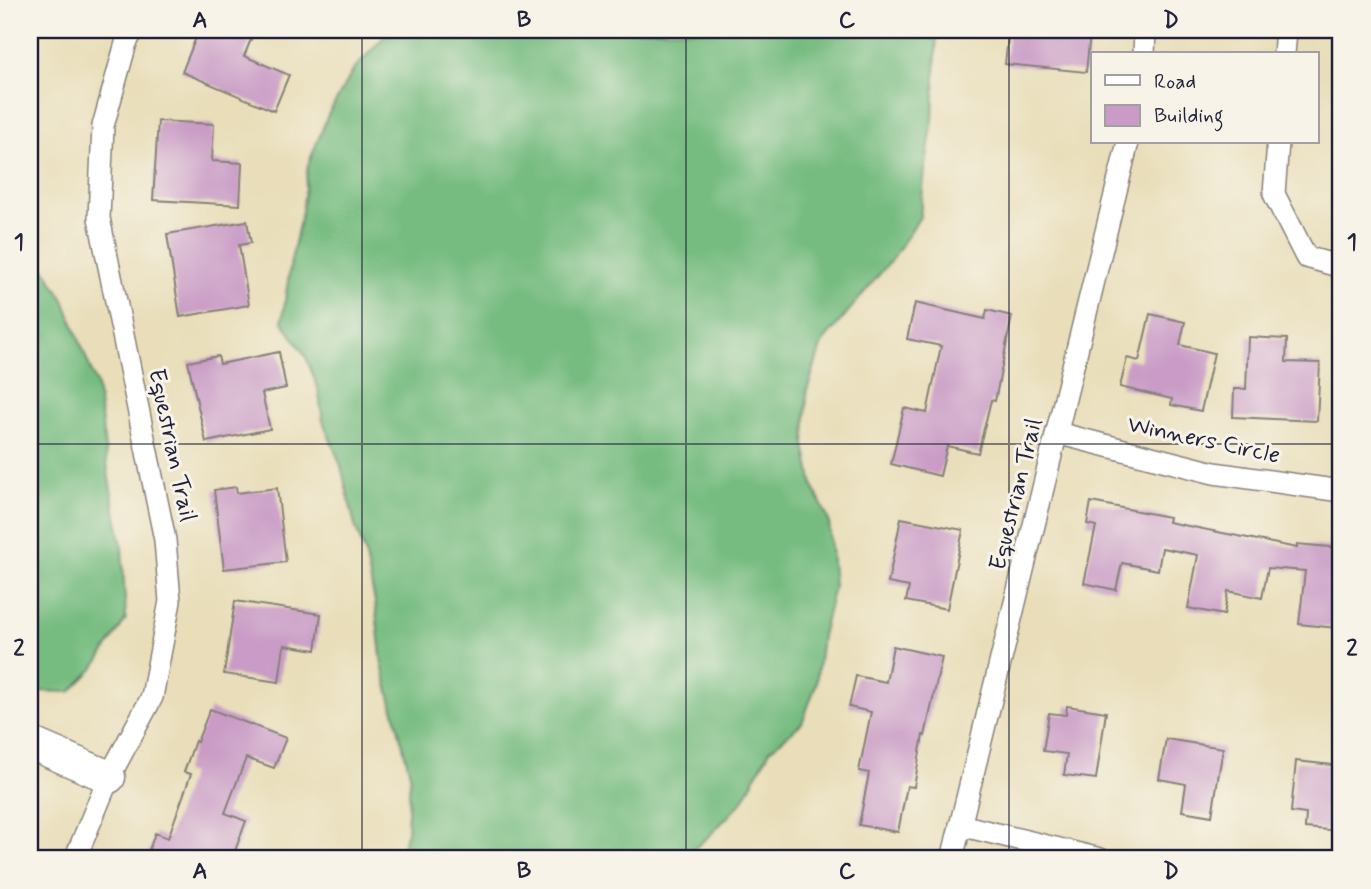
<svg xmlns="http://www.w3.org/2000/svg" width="1371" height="889" font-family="Mynerve,sans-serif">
  <rect width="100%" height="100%" fill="#f7f3e8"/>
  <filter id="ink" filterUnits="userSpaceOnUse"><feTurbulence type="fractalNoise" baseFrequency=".0143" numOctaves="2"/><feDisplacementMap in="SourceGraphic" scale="14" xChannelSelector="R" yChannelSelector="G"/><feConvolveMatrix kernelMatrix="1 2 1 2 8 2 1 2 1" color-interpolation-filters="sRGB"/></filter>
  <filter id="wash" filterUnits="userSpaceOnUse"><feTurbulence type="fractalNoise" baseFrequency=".00686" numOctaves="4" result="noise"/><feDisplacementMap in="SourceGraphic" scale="28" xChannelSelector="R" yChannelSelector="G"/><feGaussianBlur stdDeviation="1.57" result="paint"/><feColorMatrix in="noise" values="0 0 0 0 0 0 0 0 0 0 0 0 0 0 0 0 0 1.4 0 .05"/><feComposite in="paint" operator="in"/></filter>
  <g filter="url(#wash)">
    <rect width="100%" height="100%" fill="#e9deb9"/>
    <g fill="#76bc80" stroke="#4c6f5e" stroke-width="2">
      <path d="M390,30h547l-4,90 -8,50 -5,47 -27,41 -71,85 -15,48 -2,54 8,41 16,35 5,66 -12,49 -6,49 -14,38 -32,27 -28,52 -32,33 -28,24h-283l8,-28 3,-57 -28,-109 -7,-63 -10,-49 -10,-27 -14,-60 -18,-45 -5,-33 -13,-33 -23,-34 9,-60 11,-50 6,-46 20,-50 26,-46z"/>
      <path d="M30,242l5,11 29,47 33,86 12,93 13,68 4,72 -32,49 -24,24 -40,-1z"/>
    </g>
    <g id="blocks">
      <g fill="#c99bc6">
        <path d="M204,30h51l-11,26 45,19 -15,36 -92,-39 15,-37 5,1z"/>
        <path d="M1009,30h76v3l5,1 -4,38 -81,-8z"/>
        <path d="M158,121l56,3 -2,37 30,2 -2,42 -87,-5z"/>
        <path d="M247,221l4,22 -12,2 10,60 -69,12 -13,-83z"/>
        <path d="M915,303l70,16 2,-9 25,6 -17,85 -4,-1 -13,53 -31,-7 -7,30 -49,-12 13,-56 23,5 14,-67 -34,-7z"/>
        <path d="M1150,314l35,8 -5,23 34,8 -13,58 -30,-6 1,-6 -52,-12 7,-29 12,3z"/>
        <path d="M1248,337l39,2 -1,23 34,1 -3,58 -84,-4 1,-28h12z"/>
        <path d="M279,352l7,36 -24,5 8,36 -64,13 -18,-80 30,-6 2,8z"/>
        <path d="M236,487l1,6 40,-5 9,74 -62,7 -10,-79z"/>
        <path d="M1091,502l78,15 -1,5 129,26v-4l44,4v58h-2l-3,22 -37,-4 6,-53 -37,-3 -6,30 -34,-7 -4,24 -36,-7 10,-53 -36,-7 -4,22 -36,-7 -6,27 -32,-7 12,-57 -9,-2z"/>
        <path d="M901,518l62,12 -16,79 -41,-8 3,-14 -21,-4z"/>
        <path d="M235,601l86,13 -5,36 -32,-5 -5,37 -55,-8z"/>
        <path d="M893,646l49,11 -17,79 -2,-1 -9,52 -7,-1 -9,46 -39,-7 10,-52 -10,-2 12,-59 -22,-5 7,-31 30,6z"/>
        <path d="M1067,706l39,6 -10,67 -32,-4 3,-21 -24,-3 6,-38 17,2z"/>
        <path d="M210,709l76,29 -12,30 -28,-10 -21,55 21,8 -14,38h-86l9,-26 13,5 23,-64 -7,-2 11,-31 2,1z"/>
        <path d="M1166,739l57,9 -11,68 -30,-5 4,-27 -27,-5z"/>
        <path d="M1296,761l45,5v65l-36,-3 1,-14 -15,-2z"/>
      </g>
    </g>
  </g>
  <g filter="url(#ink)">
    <use href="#blocks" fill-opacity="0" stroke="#86807a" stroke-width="2"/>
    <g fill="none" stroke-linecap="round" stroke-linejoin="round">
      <defs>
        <g id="street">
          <path d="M1144,54l1,-24"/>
          <path d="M1284,54l2,-24"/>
          <path d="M1278,142l-4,52 32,63 35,10"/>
          <path d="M1057,433l157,40 127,18"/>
          <path d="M960,825l140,34"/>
          <path d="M75,859l34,-82 43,-80 18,-96 -5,-61 -66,-322 4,-92 23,-83 7,-13"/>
          <path d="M952,859l176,-717"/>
        </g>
        <path id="secondary" d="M30,743l79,34"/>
      </defs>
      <use href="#street" stroke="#86807a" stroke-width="24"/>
      <use href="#secondary" stroke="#86807a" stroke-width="35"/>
      <use href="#street" stroke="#fff" stroke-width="21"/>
      <use href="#secondary" stroke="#fff" stroke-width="32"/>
    </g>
  </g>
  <path fill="none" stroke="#22223b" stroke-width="2" stroke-opacity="0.55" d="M362,30v829M686,30v829M1009,30v829M30,444h1311"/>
  <g text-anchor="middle" stroke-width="6" stroke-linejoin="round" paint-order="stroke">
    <g font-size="24" fill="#22223b" stroke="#f7f3e8">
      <text transform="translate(1204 439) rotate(12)" y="8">Winners Circle</text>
      <text transform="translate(173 445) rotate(78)" y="8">Equestrian Trail</text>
      <text transform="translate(1015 494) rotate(-76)" y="8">Equestrian Trail</text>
    </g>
  </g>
  <rect width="1371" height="889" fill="none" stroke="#f7f3e8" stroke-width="77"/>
  <rect x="1091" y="52" width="228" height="91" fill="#f7f3e8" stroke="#a29fa3" stroke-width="2"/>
  <rect x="1105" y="75" width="35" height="10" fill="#ffffff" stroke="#a29fa3" stroke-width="2"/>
  <text x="1154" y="88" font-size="21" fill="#22223b">Road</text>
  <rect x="1105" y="105" width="35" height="21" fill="#c99bc6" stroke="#a29fa3" stroke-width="2"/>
  <text x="1154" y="122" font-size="21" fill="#22223b">Building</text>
  <rect x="38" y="38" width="1294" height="812" fill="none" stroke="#22223b" stroke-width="2.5"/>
  <g font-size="23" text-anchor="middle" font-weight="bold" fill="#22223b">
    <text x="200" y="27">A</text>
    <text x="524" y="27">B</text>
    <text x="847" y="27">C</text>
    <text x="1171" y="27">D</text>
    <text x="19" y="249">1</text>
    <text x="1352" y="249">1</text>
    <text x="19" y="655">2</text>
    <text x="1352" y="655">2</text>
    <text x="200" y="878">A</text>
    <text x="524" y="878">B</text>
    <text x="847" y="878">C</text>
    <text x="1171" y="878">D</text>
  </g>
</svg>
